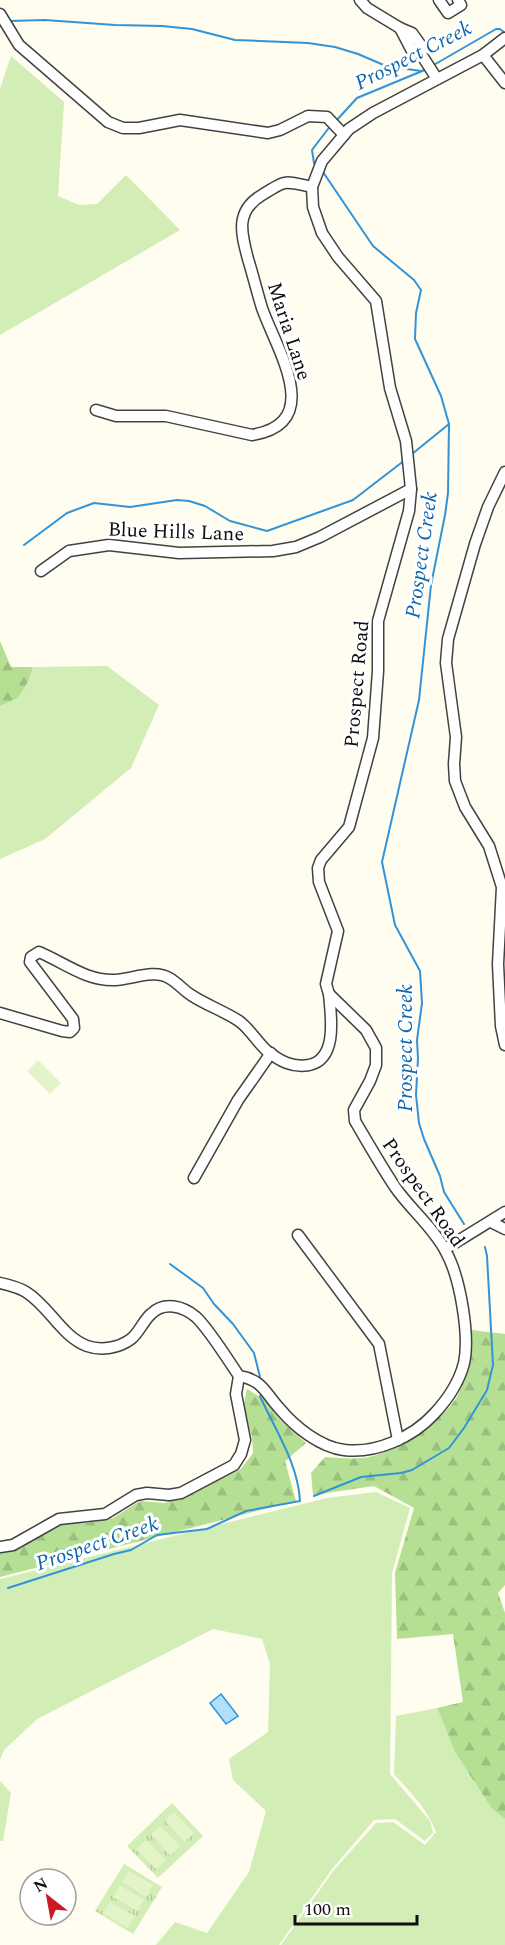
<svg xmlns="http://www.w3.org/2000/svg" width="505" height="1945" font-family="Spectral,serif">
  <defs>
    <pattern id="forest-firs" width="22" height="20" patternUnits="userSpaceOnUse" patternTransform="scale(1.5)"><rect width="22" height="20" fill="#b5e094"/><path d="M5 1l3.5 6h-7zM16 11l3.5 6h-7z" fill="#9abf7e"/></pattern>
    <pattern id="park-tufts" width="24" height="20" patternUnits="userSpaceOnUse" patternTransform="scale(1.5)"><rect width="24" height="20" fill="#d2edb6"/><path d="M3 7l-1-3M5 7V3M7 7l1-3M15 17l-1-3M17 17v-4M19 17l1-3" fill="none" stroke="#b3ca9b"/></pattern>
  </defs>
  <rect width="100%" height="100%" fill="#fffcf0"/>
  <g fill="#d2edb6">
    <path d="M11,56l53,46 -6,94 21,9 18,-1 29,-29 54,55 -180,105v-246z"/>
    <path d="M107,666l52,39 -28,63 -86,71 -45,20v-153l18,-8 10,-16 5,-15z"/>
    <path d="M376,1492l34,16 -18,65 -2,201 40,47 3,12 -8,8 -30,-22 -21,1 -42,49 -53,76h-123l19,-23 32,11 42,-61 17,-61 -33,-31 -4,-21 39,-27 2,-68 -8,-25 -49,-10 -176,90 -33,31 -4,10v-181l327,-81z"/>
    <path d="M437,1708l18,44 37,57 13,10v126h-224l53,-75 42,-47 17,-1 32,23 11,-13c-8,-23 -26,-40 -42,-58l2,-58z"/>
    <path d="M0,1781l11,12 -8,48h-3z"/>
  </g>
  <g fill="url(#forest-firs)">
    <path d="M0,641l11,26h22l-5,15 -10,16 -18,8z"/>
    <path d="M471,1330l34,4v251l-7,8 7,20v206l-13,-10 -37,-57 -18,-44 26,-6 -10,-68 -56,5 -2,-66 19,-65 -40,-22 -61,9 -2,-22 14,-16c12,1 25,2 37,1 30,-2 84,-38 97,-65 10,-23 11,-38 12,-63z"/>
    <path d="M247,1389l18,11 16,21 25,22 -21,18 11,40 -296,76v-28l61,-27 25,1 27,-5 27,-17 25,2 76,-34 12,-16 -1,-16 -9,-29z"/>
  </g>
  <g fill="url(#park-tufts)">
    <path d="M172,1803l31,33 -45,42 -31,-32z"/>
    <path d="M124,1864l38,23 -29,47 -38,-23z"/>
  </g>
  <g fill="#e4f4c9">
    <path d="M38,1060l23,23 -11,11 -23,-23z"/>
    <path d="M174,1812l20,21 -9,9 -20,-21z"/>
    <path d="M160,1826l20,20 -9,10 -20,-21z"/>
    <path d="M146,1840l20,20 -10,9 -20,-20z"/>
    <path d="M129,1871l24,14 -7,12 -24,-15z"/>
    <path d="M120,1885l24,15 -6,11 -25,-14z"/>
    <path d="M110,1902l25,14 -7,12 -25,-15z"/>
  </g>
  <path fill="#b0defb" stroke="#3194d9" stroke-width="1.5" d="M221,1694l17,22 -12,8 -16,-21z"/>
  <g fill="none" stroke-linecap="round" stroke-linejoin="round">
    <g stroke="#3194d9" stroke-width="2">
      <path d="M9,21l36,-1 70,5 47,1 30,3 43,11 73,3 27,4 23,7 28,12 35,5"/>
      <path d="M432,66l64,-37h4l5,4"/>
      <path d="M335,122l22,-24 70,-29"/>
      <path d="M317,166l-3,-3 -2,-13 19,-25"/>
      <path d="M323,172l50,74 41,34 7,10 -5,23 -1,26 26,57 8,28 -1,69 -3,22 -14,70 -12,115 -37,162 13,63 25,46 2,32 -5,37 1,18 -2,37 3,28 5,16 16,37 4,16 20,32"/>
      <path d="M412,454l37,-30"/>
      <path d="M24,545l43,-32 27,-10 36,4 47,-7 12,1 16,5 25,15 37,10 86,-31 52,-40"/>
      <path d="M170,1264l33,24 11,16 19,20 21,29 6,24"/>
      <path d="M314,1496l47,-19 40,-4 11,-3 37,-22 15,-20 23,-38 6,-25 -6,-109 -2,-9"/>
      <path d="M8,1588l106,-34 17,-4 26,-15 50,-6 39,-18 54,-10c-2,-38 -25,-71 -40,-105"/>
    </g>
    <defs>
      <g id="minor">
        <path d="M360,0l7,8 33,20 12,5 10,14 -1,7"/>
        <path d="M439,0l9,13 13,-8 -3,-5"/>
        <path d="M0,14l19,31 89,77 15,6h16l41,-8 88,13 12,-3 28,-14 19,1 17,18"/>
        <path d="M400,28l13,25 8,1 16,25"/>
        <path d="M483,55l22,28"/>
        <path d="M96,410l20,6h50l86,19c74,-12 24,-86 10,-127 -5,-16 -9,-33 -14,-49 -7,-26 -13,-48 14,-64 25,-16 22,-14 50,-8"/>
        <path d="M505,472l-17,35 -13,37 -27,95 -2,24 10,74 -2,27 1,17 10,26 24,39 13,41 -4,77 3,62 4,19"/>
        <path d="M41,571l28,-20 40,-6 70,8 94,-2 23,-4 24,-10 91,-48"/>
        <path d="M0,1013l62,18 8,1 4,-4 -1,-9 -43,-57 1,-5 8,-5c26,11 47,29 76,28 17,-1 40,-11 54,-2 8,4 14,12 22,17 15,10 33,16 48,26 11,8 18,21 28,30 13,10 25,17 42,14 29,-6 22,-49 20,-71"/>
        <path d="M194,1178l44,-78 33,-47"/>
        <path d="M491,1222l14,7"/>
        <path d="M298,1235l81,109 19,96"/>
        <path d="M445,1249l60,-37"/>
        <path d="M0,1283c9,2 18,4 26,9 23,14 35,44 61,54 14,5 32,2 44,-7 8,-6 12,-18 20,-25 13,-13 32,-8 45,3 13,12 32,43 43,59"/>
        <path d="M239,1376c24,4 26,17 41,33 15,18 40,38 64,41 32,4 69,-13 90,-36 14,-15 25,-31 30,-51 6,-28 -4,-86 -18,-111 -12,-24 -36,-43 -51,-65 -14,-21 -27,-44 -40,-66l-1,-11 16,-29 6,-16v-17l-10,-18 -37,-36 -3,-10 12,-53 -19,-49 -1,-14 3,-8 28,-33 24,-89 5,-67v-50l31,-110 2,-22 -5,-48 -16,-53 -14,-87 -38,-44 -16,-24 -9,-26 -1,-20 10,-26 27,-32 24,-16 110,-58 22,-17"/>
        <path d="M0,1547l13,-2 46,-26 46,-5 31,-19 11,-2 22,2 12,-2 53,-28 7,-11 4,-14 -9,-46 3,-18"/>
      </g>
    </defs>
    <use href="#minor" stroke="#424242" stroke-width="13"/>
    <use href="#minor" stroke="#fff" stroke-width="10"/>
  </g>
  <g text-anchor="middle" stroke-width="6" stroke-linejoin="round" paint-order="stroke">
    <g font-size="20" fill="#0f0f0f" stroke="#fff">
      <text transform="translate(290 331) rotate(72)" y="7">Maria Lane</text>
      <text transform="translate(176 531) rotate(2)" y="7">Blue Hills Lane</text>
      <text transform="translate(356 684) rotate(-85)" y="7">Prospect Road</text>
      <text transform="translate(424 1192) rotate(55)" y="7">Prospect Road</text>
    </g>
    <g font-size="21" font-style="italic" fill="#0c65ac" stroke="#fff">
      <text transform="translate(413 55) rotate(-27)" y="7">Prospect Creek</text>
      <text transform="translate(421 555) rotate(-82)" y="7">Prospect Creek</text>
      <text transform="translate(405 1048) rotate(-90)" y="7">Prospect Creek</text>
      <text transform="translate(97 1543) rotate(-19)" y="7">Prospect Creek</text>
    </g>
  </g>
  <g transform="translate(48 1897) rotate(329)"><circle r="28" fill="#ffffff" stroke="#9f9f9f" stroke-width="1.5"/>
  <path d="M0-4.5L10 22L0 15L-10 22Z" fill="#cb1a21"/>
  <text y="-9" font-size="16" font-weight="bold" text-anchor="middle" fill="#0f0f0f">N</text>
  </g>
  <path d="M295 1915v9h122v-9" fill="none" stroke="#0f0f0f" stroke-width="3"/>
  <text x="304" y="1915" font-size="18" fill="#0f0f0f" stroke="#ffffff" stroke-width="4.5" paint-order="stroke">100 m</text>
</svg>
